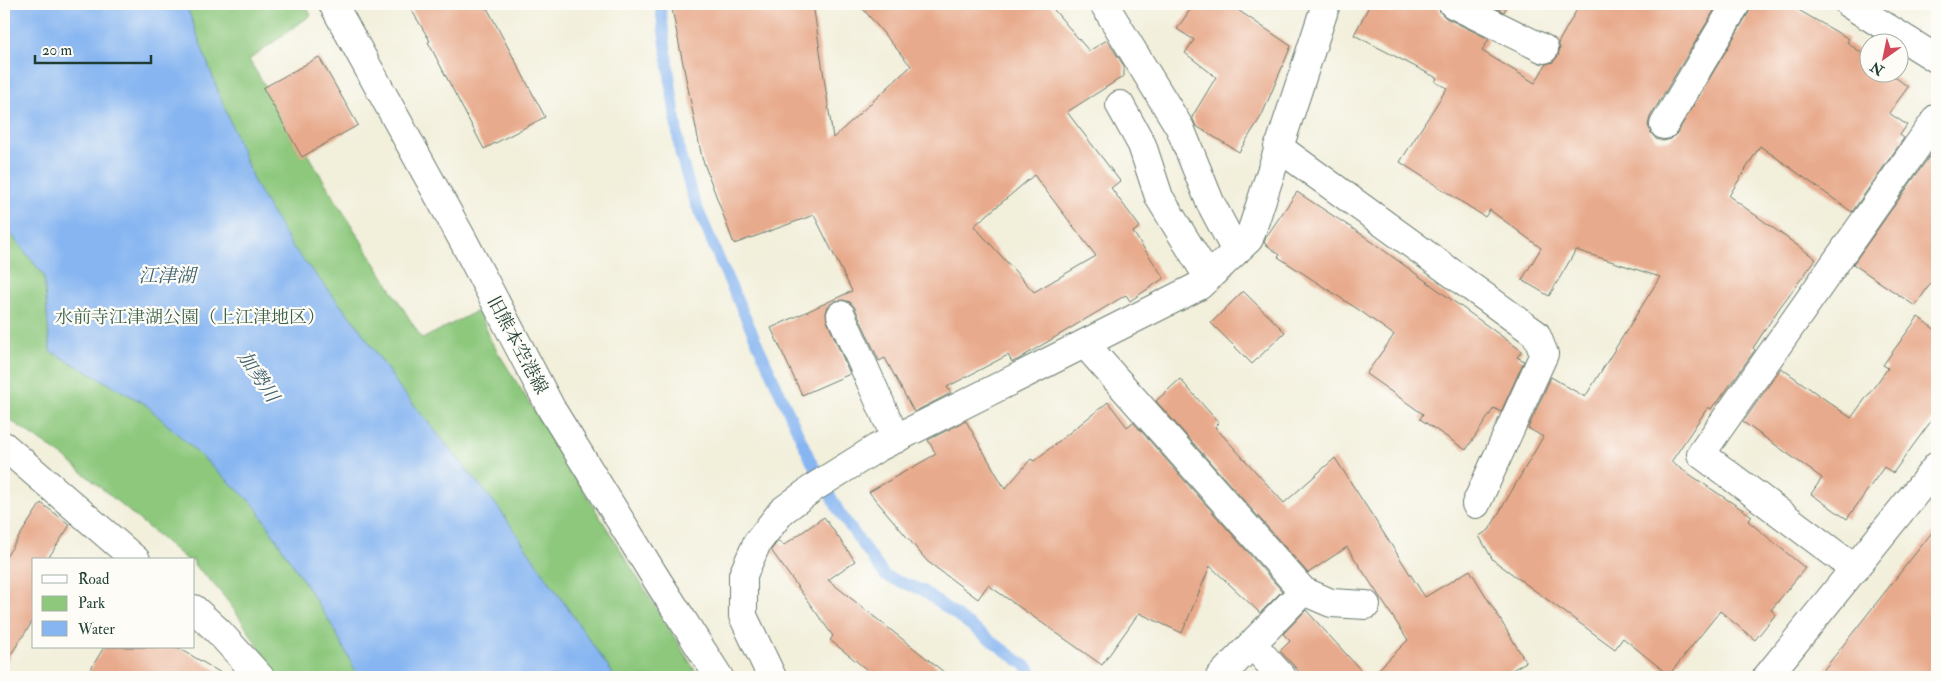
<svg xmlns="http://www.w3.org/2000/svg" width="1941" height="681" font-family="'IM FELL Double Pica','Noto Serif JP',serif">
  <rect width="100%" height="100%" fill="#fdfcf7"/>
  <filter id="ink" filterUnits="userSpaceOnUse"><feTurbulence type="fractalNoise" baseFrequency=".02" numOctaves="2"/><feDisplacementMap in="SourceGraphic" scale="10" xChannelSelector="R" yChannelSelector="G"/><feConvolveMatrix kernelMatrix="1 2 1 2 8 2 1 2 1" color-interpolation-filters="sRGB"/></filter>
  <filter id="wash" filterUnits="userSpaceOnUse"><feTurbulence type="fractalNoise" baseFrequency=".0096" numOctaves="4" result="noise"/><feDisplacementMap in="SourceGraphic" scale="20" xChannelSelector="R" yChannelSelector="G"/><feGaussianBlur stdDeviation="1.12" result="paint"/><feColorMatrix in="noise" values="0 0 0 0 0 0 0 0 0 0 0 0 0 0 0 0 0 1.4 0 .05"/><feComposite in="paint" operator="in"/></filter>
  <g filter="url(#wash)">
    <rect width="100%" height="100%" fill="#f2efdb"/>
    <path fill="#8dc87d" stroke="#568258" d="M4,4h301l6,11 -62,45 173,279 57,-29 12,31 208,336h-423c-24,-40 -46,-81 -82,-112v-5h-7l-124,-104 -59,-40z"/>
    <path fill="#86b5f1" stroke="#527992" d="M4,4h182l32,87 37,93 36,61 66,80 43,63 98,119 117,170h-256l-28,-53 -76,-118 -110,-102 -95,-53 -6,-75 -40,-51z"/>
    <g fill="none" stroke-linecap="round" stroke-linejoin="round">
      <path stroke="#86b5f1" stroke-width="11" d="M660,4l20,149 12,42 31,73 87,191 30,54 45,63 37,14 108,79v8"/>
    </g>
    <g id="blocks">
      <g fill="#e8aa8c" fill-rule="evenodd">
        <path d="M408,4h77l60,113 -61,32 -56,-107 2,-1z"/>
        <path d="M671,4h142l20,134 78,-72 -52,-62h190l40,47 18,-11 17,26v10l-57,36 53,69 -9,7 29,39 -7,5 31,46 -34,23 -4,-6 -109,65 -5,2 -4,-7 -61,32 4,6 -37,19 -29,-54 -6,3 -24,-53 -5,-6 -7,-2 -8,1 -7,5 -2,7 1,8 23,53 -48,21 -31,-67 81,-37 -38,-76 -80,29 -32,-86zM1034,175l62,81 -62,36 -60,-66z"/>
        <path d="M1194,4h35l62,42 -29,69 -23,37 -43,-26 -4,-9 24,-40 -31,-24 9,-13 -17,-11z"/>
        <path d="M1370,4h68l2,8 6,6 43,21 -7,12 53,32 11,-19 7,-2 5,-6 2,-8 -2,-5 22,-39h138l-68,113 -2,8 3,8 5,6 7,2 8,-2 6,-6 72,-121 3,-8h36l61,35 -2,3 21,16v14h21l19,15 -19,26 18,12 -7,10 4,3 -52,74 -92,-66 -31,50 87,63 -36,48 -27,41 2,2 -38,53 -1,-1 -5,7 -3,-2 -37,55 81,54 -4,5 57,47 -34,42 5,4 -21,26 -35,-29 -51,64 -46,-37 -8,11 -122,-89 -14,-24 10,-6 54,-93 -15,-9 23,-51 34,20 75,-120 -84,-27 -27,46 -27,-16 19,-32 -51,-38 -5,7 -85,-55 47,-74 -12,-6 2,-4 -83,-43z"/>
        <path d="M1488,4h20l-4,8z"/>
        <path d="M319,57l39,68 -56,32 -39,-69z"/>
        <path d="M1931,154l6,4v116l-22,32 -62,-42z"/>
        <path d="M1297,192l67,44 158,115 -5,6 7,4 -23,51 -7,-4 -28,42 -46,-31 3,-5 -57,-40 28,-39 -35,-25 -81,-53 2,-2 -16,-12 2,-6z"/>
        <path d="M1243,291l42,41 -33,32 -41,-41z"/>
        <path d="M1918,317l19,14v82l-44,60 -9,-6 -37,52 -36,-25 11,-16 -79,-56 38,-54 70,50 37,-50 -5,-3z"/>
        <path d="M1180,379l39,44 -4,4 69,76 51,-45 90,139 45,-27 56,92 -26,15h-129l37,-37 -61,-93 -39,26 -152,-172z"/>
        <path d="M1108,402l19,25 6,-5 149,169 -22,22 -50,-47 -28,67 -43,-20 -37,52 -114,-80 -10,14 -51,-38 -58,-69 67,-38 -8,-14 38,-19 39,68 26,-30 3,2z"/>
        <path d="M41,503l29,22 -23,35h-13v59l-30,46v-105z"/>
        <path d="M824,517l31,44 -27,19 122,97h-74l-46,-37 3,-4 -62,-86 7,-9 6,4z"/>
        <path d="M1937,526v151h-119z"/>
        <path d="M1306,610l61,67h-63l-24,-26 10,-10 -7,-7z"/>
        <path d="M104,647h73l51,30h-142z"/>
      </g>
    </g>
  </g>
  <g filter="url(#ink)">
    <use href="#blocks" fill-opacity="0" stroke="#697b6e" stroke-width="1"/>
    <g fill="none" stroke-linecap="round" stroke-linejoin="round">
      <defs>
        <g id="street">
          <path d="M1104,4l76,124 30,74 26,49"/>
          <path d="M1453,4l91,45"/>
          <path d="M1849,4l88,55"/>
          <path d="M1120,105l22,40 17,52 49,80"/>
          <path d="M1664,125l72,-121"/>
          <path d="M1278,147l258,187 8,20 -68,150"/>
          <path d="M841,315l55,124"/>
          <path d="M1085,344l218,247 28,12 35,2"/>
          <path d="M4,446l132,114"/>
          <path d="M1855,569l-154,-115 236,-336"/>
          <path d="M194,609l24,22 42,46"/>
          <path d="M1253,645l29,32"/>
          <path d="M772,677l-29,-61v-41l14,-32 25,-32 34,-25 61,-38 322,-162 50,-47 77,-235"/>
          <path d="M1220,677l83,-86"/>
          <path d="M1767,677l170,-211"/>
        </g>
        <path id="secondary" d="M333,4l131,238 88,168 105,170 62,97"/>
      </defs>
      <use href="#street" stroke="#697b6e" stroke-width="30"/>
      <use href="#secondary" stroke="#697b6e" stroke-width="30"/>
      <use href="#street" stroke="#fff" stroke-width="28"/>
      <use href="#secondary" stroke="#fff" stroke-width="28"/>
    </g>
  </g>
  <g text-anchor="middle" stroke-width="4.5" stroke-linejoin="round" paint-order="stroke">
    <g font-size="18" fill="#3a6046" stroke="#fdfcf7">
      <text x="190" y="323">水前寺江津湖公園（上江津地区）</text>
    </g>
    <g font-size="18" fill="#1f3d34" stroke="#fdfcf7">
      <text transform="translate(518 345) rotate(62)" y="6">旧熊本空港線</text>
    </g>
    <g font-size="19" font-style="italic" fill="#3e616d" stroke="#fdfcf7">
      <text x="167" y="282">江津湖</text>
      <text transform="translate(259 376) rotate(56)" y="7">加勢川</text>
    </g>
  </g>
  <rect width="1941" height="681" fill="none" stroke="#fdfcf7" stroke-width="20"/>
  <rect x="32" y="558" width="162" height="90" fill="#fdfcf7" stroke="#a4b0a9"/>
  <rect x="42" y="575" width="25" height="8" fill="#ffffff" stroke="#a4b0a9"/>
  <text x="78" y="584" font-size="15" fill="#1f3d34">Road</text>
  <rect x="42" y="596" width="25" height="15" fill="#8dc87d" stroke="#a4b0a9"/>
  <text x="78" y="608" font-size="15" fill="#1f3d34">Park</text>
  <rect x="42" y="621" width="25" height="15" fill="#86b5f1" stroke="#a4b0a9"/>
  <text x="78" y="634" font-size="15" fill="#1f3d34">Water</text>
  <g transform="translate(1884 58) rotate(213)"><circle r="24" fill="#fdfcf7" stroke="#a4b0a9"/>
  <path d="M0-4L9 19L0 12L-9 19Z" fill="#d1495b"/>
  <text y="-8" font-size="14" font-weight="bold" text-anchor="middle" fill="#1f3d34">N</text>
  </g>
  <path d="M35 55v8h116v-8" fill="none" stroke="#1f3d34" stroke-width="2.5"/>
  <text x="42" y="55" font-size="15" fill="#1f3d34" stroke="#fdfcf7" stroke-width="4" paint-order="stroke">20 m</text>
</svg>
